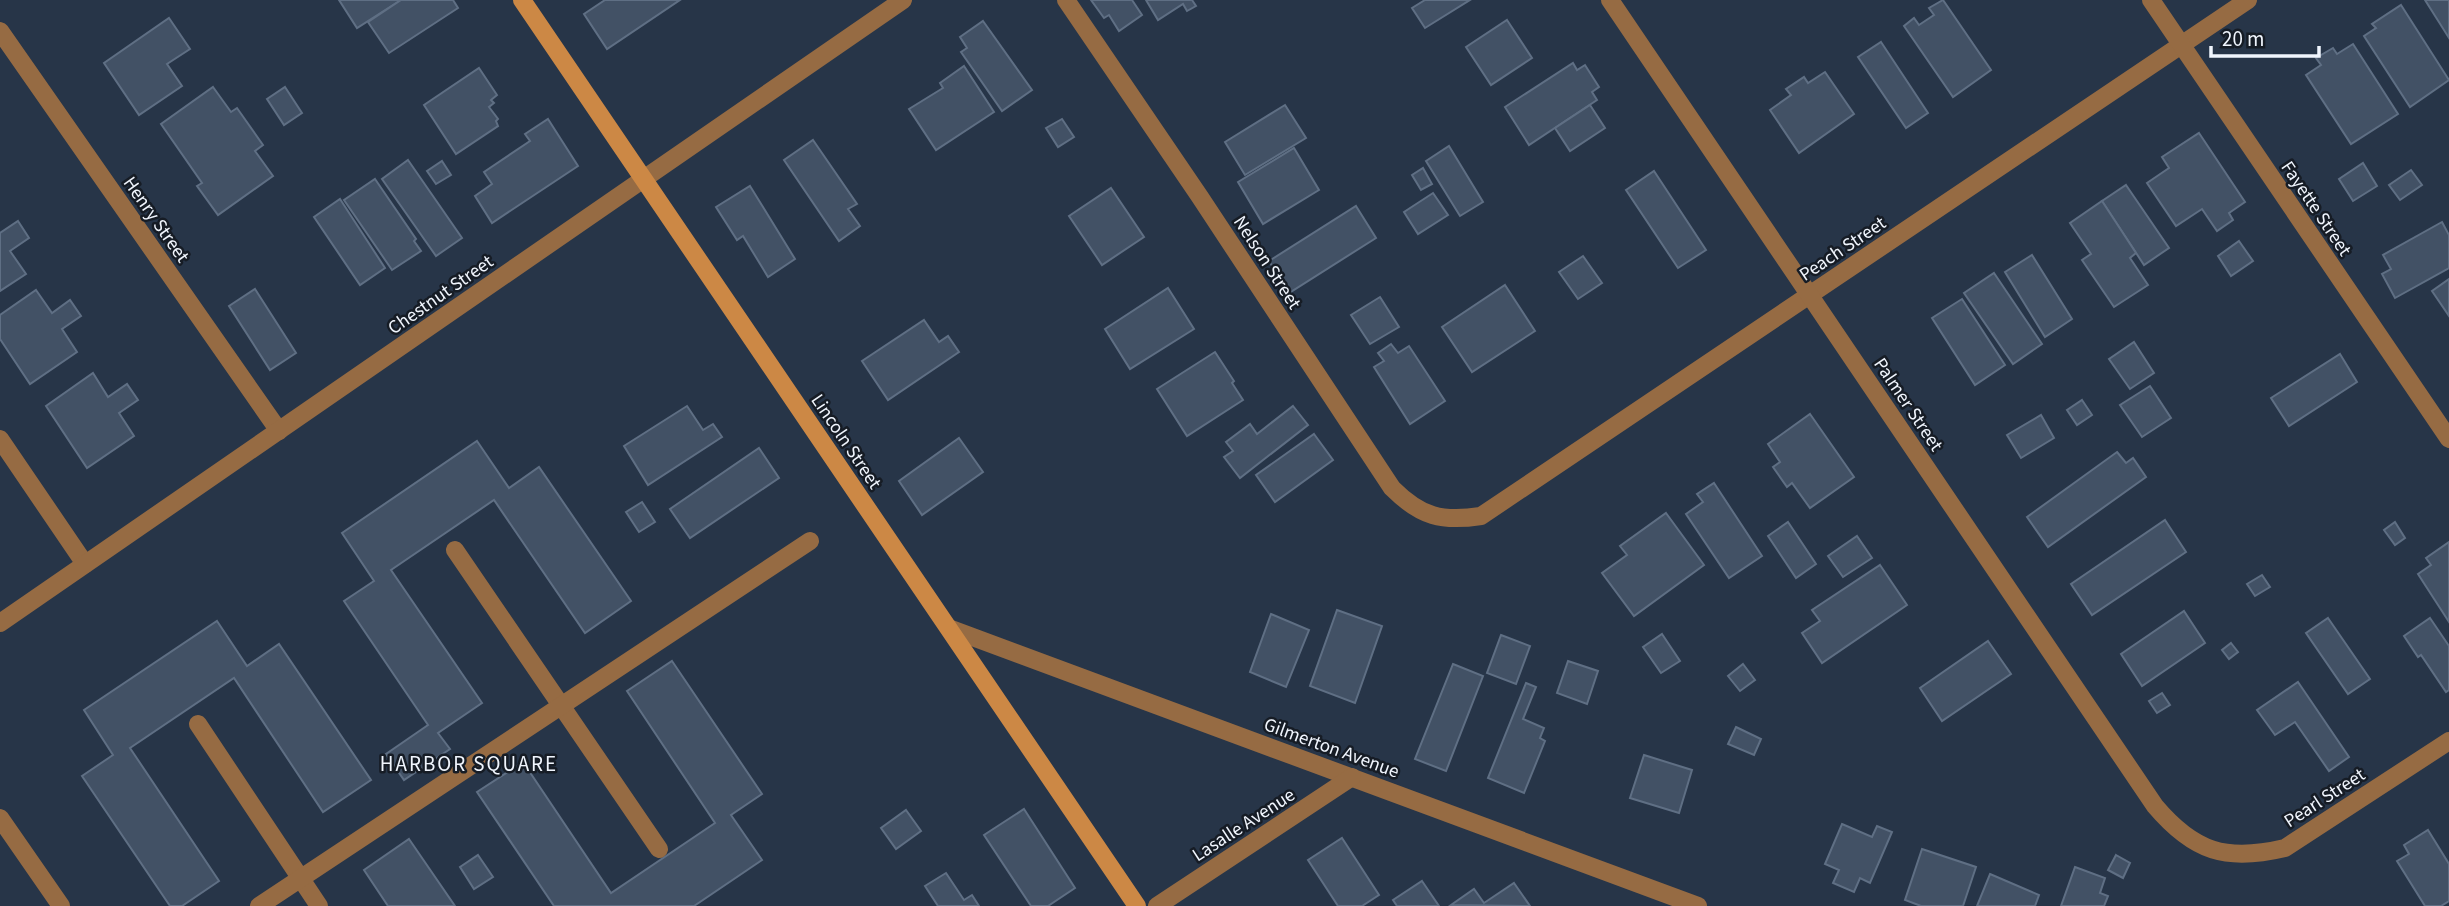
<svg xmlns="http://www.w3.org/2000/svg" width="2449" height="906" font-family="'Source Sans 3',sans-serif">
  <rect width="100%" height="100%" fill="#273548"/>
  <g fill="#425165" stroke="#5f6f84" stroke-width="2">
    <path d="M339,0h62l-44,28z"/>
    <path d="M401,0h52l5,8 -69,45 -21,-31z"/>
    <path d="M605,0h75l-73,49 -23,-35z"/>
    <path d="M1091,0h41l10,15 -23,16 -10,-16 -5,3z"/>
    <path d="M1146,0h46l4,6 -9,5 -4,-7 -25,16z"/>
    <path d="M1425,0h45l-45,28 -13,-20z"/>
    <path d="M1943,0l48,70 -38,27 -49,-71 10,-8 5,7 15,-10 -5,-7z"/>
    <path d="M2425,0h24v38z"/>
    <path d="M2401,5l48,75 -39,27 -46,-71 12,-8 -4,-4z"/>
    <path d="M169,18l21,31 -23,15 15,22 -43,29 -35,-52z"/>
    <path d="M1507,20l25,38 -41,27 -25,-38z"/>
    <path d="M983,21l49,69 -30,21 -41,-59 6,-4 -7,-11z"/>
    <path d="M1881,42l47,71 -22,15 -48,-71z"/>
    <path d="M2353,44l45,70 -47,30 -45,-69 15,-10 -5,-7 17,-10 4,6z"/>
    <path d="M1573,63l4,7 8,-5 14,22 -7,5 5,8 -68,45 -24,-38z"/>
    <path d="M964,66l30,46 -58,38 -27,-41 34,-21 -3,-5z"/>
    <path d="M479,68l18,27 -6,5 3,3 -5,4 9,12 -2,2 2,5 -42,28 -32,-49z"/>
    <path d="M1825,72l29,42 -55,39 -29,-43 21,-15 -5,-6 18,-12 4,6z"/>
    <path d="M213,87l18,25 6,-4 26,37 -8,6 18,25 -55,39 -21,-29 5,-3 -41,-59z"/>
    <path d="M285,87l17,26 -18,12 -17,-26z"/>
    <path d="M1285,105l21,33 -61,37 -20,-33z"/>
    <path d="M1590,105l15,23 -35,23 -15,-23z"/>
    <path d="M548,119l30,47 -86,57 -17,-27 17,-12 -8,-12 46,-31 -5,-7z"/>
    <path d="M1062,119l12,18 -16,10 -12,-19z"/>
    <path d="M2199,133l46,69 -16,11 4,7 -16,11 -15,-22 -26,17 -29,-43 22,-15 -7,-11z"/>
    <path d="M813,140l44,64 -9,5 12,17 -21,15 -55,-81z"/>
    <path d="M1449,146l34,56 -23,14 -34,-55z"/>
    <path d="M1294,148l25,42 -56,34 -25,-42z"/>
    <path d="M408,160l54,78 -26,18 -54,-77z"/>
    <path d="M442,161l9,14 -15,9 -9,-13z"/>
    <path d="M2363,163l14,23 -24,15 -14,-22z"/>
    <path d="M1423,168l9,16 -11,6 -9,-15z"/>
    <path d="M2411,170l11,15 -22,15 -11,-15z"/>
    <path d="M1654,171l52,79 -28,18 -52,-78z"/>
    <path d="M375,179l41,60 -2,2 7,10 -29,19 -48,-70z"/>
    <path d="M2126,185l43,63 -25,17 -42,-64z"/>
    <path d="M750,186l45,73 -27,18 -25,-41 -6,4 -21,-33z"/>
    <path d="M1111,188l33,49 -42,28 -33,-49z"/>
    <path d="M1433,193l15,22 -30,19 -14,-22z"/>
    <path d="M340,199l45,69 -25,17 -46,-68z"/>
    <path d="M2102,201l34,52 -6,5 18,27 -34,22 -32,-47 9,-6 -21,-31z"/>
    <path d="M1356,206l20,32 -87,55 -20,-32z"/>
    <path d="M18,221l11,17 -19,13 16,23 -26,17v-58z"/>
    <path d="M2442,222l7,13v33l-54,30 -13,-24 9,-5 -8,-14z"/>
    <path d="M2239,241l14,20 -22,15 -13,-20z"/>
    <path d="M2032,255l40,64 -27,18 -40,-65z"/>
    <path d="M1583,256l19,27 -24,16 -19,-27z"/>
    <path d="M1994,273l48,71 -29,20 -49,-71z"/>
    <path d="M2449,279v37l-17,-25z"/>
    <path d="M1505,285l30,46 -63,41 -30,-45z"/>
    <path d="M1168,288l26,41 -64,40 -25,-40z"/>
    <path d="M255,289l41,64 -26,17 -41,-64z"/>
    <path d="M36,290l16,23 18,-13 11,16 -19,13 15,23 -47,32 -30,-45v-24z"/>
    <path d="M1380,297l19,30 -29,17 -19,-29z"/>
    <path d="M1962,299l43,66 -30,20 -43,-67z"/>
    <path d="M924,320l15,22 9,-6 11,16 -71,48 -26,-39z"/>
    <path d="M2134,342l20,31 -24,16 -21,-30z"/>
    <path d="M1391,344l7,9 11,-7 36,55 -35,23 -36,-57 10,-6 -6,-8z"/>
    <path d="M1215,352l19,29 -2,2 11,17 -56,36 -30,-47z"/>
    <path d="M2340,354l17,28 -68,44 -18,-28z"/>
    <path d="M93,373l15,24 19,-13 11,16 -19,13 15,23 -47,32 -41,-62z"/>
    <path d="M2150,386l21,32 -29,19 -22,-32z"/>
    <path d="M2082,400l10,15 -15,10 -10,-15z"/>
    <path d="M687,406l16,24 10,-6 9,13 -74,48 -24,-39z"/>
    <path d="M1293,406l15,19 -68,53 -16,-21 9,-6 -7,-9 24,-18 7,10z"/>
    <path d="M1810,414l44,63 -44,31 -18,-25 -5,4 -14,-20 7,-5 -12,-18z"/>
    <path d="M2041,415l13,23 -33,20 -14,-23z"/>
    <path d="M1314,434l19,26 -58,42 -19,-27z"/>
    <path d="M959,438l24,34 -61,43 -23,-34z"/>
    <path d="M477,441l32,47 30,-21 92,134 -46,32 -91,-133 -103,70 91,133 -44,30 12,16 -46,31 -18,-26 42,-29 -84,-124 30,-20 -32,-48z"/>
    <path d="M759,448l20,30 -89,60 -20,-29z"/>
    <path d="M2117,452l9,11 7,-5 13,19 -98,70 -21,-30z"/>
    <path d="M1714,483l48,73 -33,22 -43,-64 17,-12 -6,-8z"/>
    <path d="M642,502l13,20 -16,10 -13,-20z"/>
    <path d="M1666,513l38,52 -70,51 -32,-43 25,-18 -7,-9z"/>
    <path d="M2165,520l21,32 -94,63 -21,-31z"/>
    <path d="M1788,522l28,42 -20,14 -28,-42z"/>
    <path d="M2395,522l10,16 -10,7 -11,-15z"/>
    <path d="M1857,536l15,22 -29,19 -15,-21z"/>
    <path d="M2449,542v80l-31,-48 13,-9 -5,-7z"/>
    <path d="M1880,565l27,40 -85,58 -20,-30 18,-12 -8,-11z"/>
    <path d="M2262,575l8,12 -15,9 -8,-12z"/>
    <path d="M1337,610l45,16 -27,77 -45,-17z"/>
    <path d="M2184,611l21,32 -63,43 -21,-32z"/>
    <path d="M1271,614l38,16 -23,57 -36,-15z"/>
    <path d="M2328,618l42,61 -22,15 -42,-61z"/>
    <path d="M2430,618l19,28v44l-3,2 -25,-37 -3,2 -14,-21z"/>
    <path d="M217,621l30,45 32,-22 92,136 -48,32 -89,-134 -104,70 89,133 -37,25h-12l-88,-130 31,-21 -29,-45z"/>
    <path d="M1662,634l18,27 -19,12 -18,-26z"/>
    <path d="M1501,635l29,11 -14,38 -29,-11z"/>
    <path d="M1988,641l23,33 -69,47 -22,-33z"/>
    <path d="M2231,643l7,9 -9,7 -7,-9z"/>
    <path d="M672,661l90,133 -31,21 31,45 -68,46h-140l-77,-114 46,-30 88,131 104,-70 -88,-132z"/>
    <path d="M1568,661l30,10 -11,33 -30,-11z"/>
    <path d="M1453,664l30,12 -37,95 -31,-12z"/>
    <path d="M1743,664l12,16 -15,11 -12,-15z"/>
    <path d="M2298,682l51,75 -20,14 -34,-49 -20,13 -18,-25z"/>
    <path d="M1526,683l10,4 -13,32 21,9 -4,10 5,3 -21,52 -36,-15z"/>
    <path d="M2162,693l8,12 -13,8 -8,-12z"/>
    <path d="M1736,727l25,12 -7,16 -26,-11z"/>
    <path d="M1644,755l48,15 -13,43 -49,-15z"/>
    <path d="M1024,809l51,79 -27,18h-17l-47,-71z"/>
    <path d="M906,810l15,21 -25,18 -15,-21z"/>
    <path d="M1842,824l30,13 5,-11 15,6 -22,51 -10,-5 -6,14 -21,-9 6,-13 -14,-6z"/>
    <path d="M2428,830l21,34v37l-8,5h-16l-28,-45 12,-7 -5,-9z"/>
    <path d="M1342,838l37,57 -17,11h-24l-30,-46z"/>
    <path d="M409,839l46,67h-67l-24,-36z"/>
    <path d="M1922,849l54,18 -13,39h-42l-16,-6z"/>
    <path d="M478,855l15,22 -19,12 -14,-22z"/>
    <path d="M2116,855l14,8 -7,15 -15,-8z"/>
    <path d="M2075,867l30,11 -5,15 8,3 -4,10h-43z"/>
    <path d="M946,873l18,27 8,-5 7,11h-41l-13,-20z"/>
    <path d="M1990,874l49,21 -4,11h-58z"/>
    <path d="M1422,881l17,25h-42l-4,-6z"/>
    <path d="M1514,883l16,23 -79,-1 23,-16 10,14z"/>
  </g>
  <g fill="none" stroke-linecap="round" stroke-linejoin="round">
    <g stroke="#966b43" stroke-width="18">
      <path d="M0,439l85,125"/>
      <path d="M455,550l204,299"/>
      <path d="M198,724l121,182"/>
      <path d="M259,906l551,-365"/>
    </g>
    <g stroke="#966b43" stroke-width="18">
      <path d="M1066,0l134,197 192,291c29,29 50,34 89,28l767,-516"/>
      <path d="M1610,0l545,806c39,46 71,56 130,42l164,-107"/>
      <path d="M2151,0l298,439"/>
      <path d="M0,31l279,400"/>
      <path d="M0,623l903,-623"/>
      <path d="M951,629l747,277"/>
      <path d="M0,818l61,88"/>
      <path d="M1157,906l195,-129"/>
    </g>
    <path stroke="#cc8845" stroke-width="18" d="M522,0l615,906"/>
  </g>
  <g text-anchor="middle" stroke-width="5" stroke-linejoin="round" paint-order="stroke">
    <g font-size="19" fill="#f0f5fd" stroke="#161c25">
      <text transform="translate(2317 208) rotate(56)" y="7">Fayette Street</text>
      <text transform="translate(157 219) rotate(55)" y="7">Henry Street</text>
      <text transform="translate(1842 248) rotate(-34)" y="7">Peach Street</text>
      <text transform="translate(1268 262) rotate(57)" y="7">Nelson Street</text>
      <text transform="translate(440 294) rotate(-35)" y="7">Chestnut Street</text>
      <text transform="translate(1909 404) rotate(56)" y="7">Palmer Street</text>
      <text transform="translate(847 441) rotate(56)" y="7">Lincoln Street</text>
      <text transform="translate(1332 747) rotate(20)" y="7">Gilmerton Avenue</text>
      <text transform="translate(2324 797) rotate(-33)" y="7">Pearl Street</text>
      <text transform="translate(1243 824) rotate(-33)" y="7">Lasalle Avenue</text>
    </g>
    <g font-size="21" letter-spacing="2" fill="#f0f5fd" stroke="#161c25">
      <text x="469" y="771">HARBOR SQUARE</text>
    </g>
  </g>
  <path d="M2211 46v10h108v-10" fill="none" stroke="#f0f5fd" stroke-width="3.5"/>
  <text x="2222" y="46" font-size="21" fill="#f0f5fd" stroke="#161c25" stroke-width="5" paint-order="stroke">20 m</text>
</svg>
